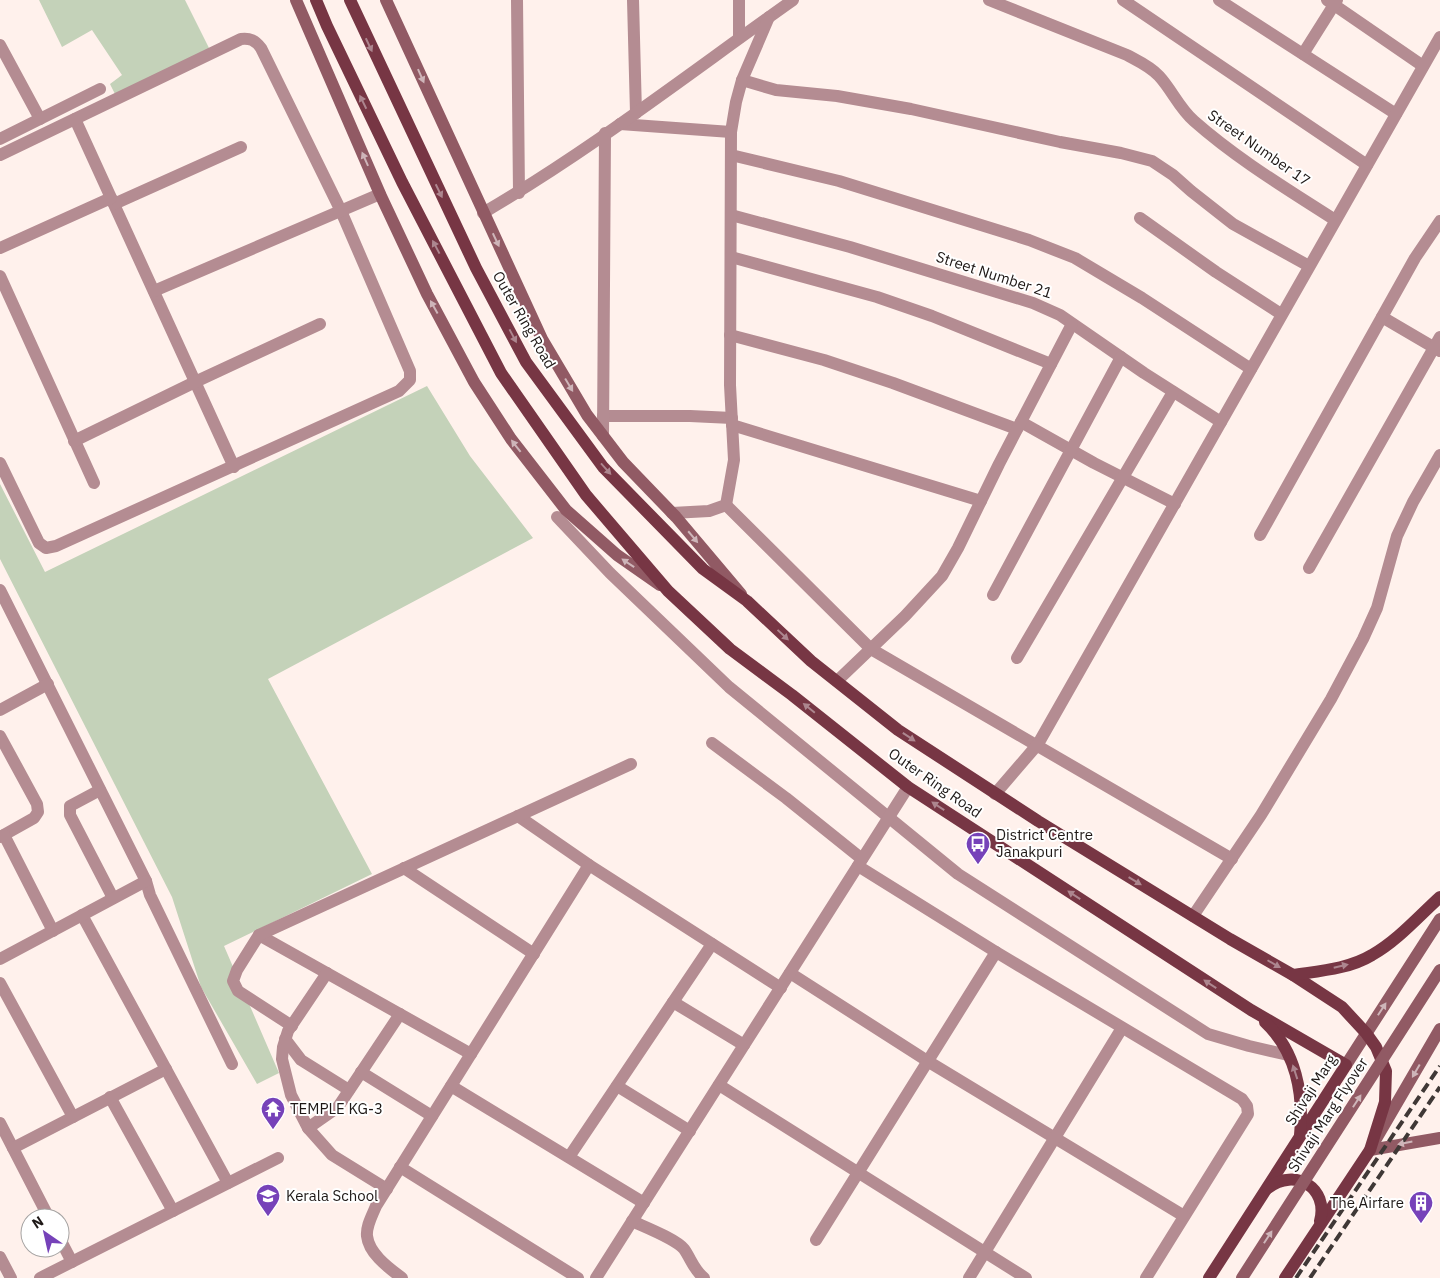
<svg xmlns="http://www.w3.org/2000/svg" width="1440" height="1278" font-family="'IBM Plex Sans',sans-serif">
  <rect width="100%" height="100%" fill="#fff1ec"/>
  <g fill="#c4d2b9">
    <path d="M39,0h146l27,54 -95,44 -7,-14 12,-9 -30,-45 -30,17z"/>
    <path d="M427,386l43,70 63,82 -265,141 104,195 -148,72 55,127 -22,11 -56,-97 -29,-90 -172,-338v-75l45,88z"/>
  </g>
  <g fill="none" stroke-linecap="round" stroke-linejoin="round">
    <g stroke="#b48c92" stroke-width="12">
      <path d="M517,0l2,193"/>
      <path d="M633,0l3,113"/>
      <path d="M989,0l138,55c11,6 23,11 32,21 13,14 20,32 35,45 43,38 93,68 141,99"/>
      <path d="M1123,0l244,165"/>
      <path d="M1219,0l177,114"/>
      <path d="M1327,0l96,66"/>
      <path d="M739,38v-38"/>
      <path d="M0,45l40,74"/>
      <path d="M1303,54l34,-54"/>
      <path d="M742,80l34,10 61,6 74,13 149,33 61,11 31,8 21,14 18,16 42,33 76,42"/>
      <path d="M75,119l159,348"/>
      <path d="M620,124l111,8"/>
      <path d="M0,139l100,-50"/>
      <path d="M0,155l241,-116c9,-1 14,1 20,9l80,163 69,160v9l-11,11 -343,155 -10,2 -7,-5 -39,-80"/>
      <path d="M731,155l108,26 190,59 46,18 67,40 109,71"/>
      <path d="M114,204l127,-57"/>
      <path d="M483,213c108,-63 208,-141 310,-213"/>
      <path d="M731,215l119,32 183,56 27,12 84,58 77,49"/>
      <path d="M1140,218l76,54 65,42"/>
      <path d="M0,248l111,-50"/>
      <path d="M731,257l146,40 55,19 119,48"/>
      <path d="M0,276l94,207"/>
      <path d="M154,291l226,-97"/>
      <path d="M1382,317l58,34"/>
      <path d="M730,335l94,25 69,23 124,46"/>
      <path d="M603,416h87l42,2"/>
      <path d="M1021,422l73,41 81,41"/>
      <path d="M732,425l249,76"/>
      <path d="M603,436l2,-303"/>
      <path d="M74,441l121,-59 125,-58"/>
      <path d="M726,505l145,144 361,210"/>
      <path d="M672,513l37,-2 17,-6 8,-45 -4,-75 1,-253 5,-30 6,-22 27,-63"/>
      <path d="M557,517l53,56 119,114 229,187 250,160 41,12 39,9"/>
      <path d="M1260,535l155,-277 25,-37"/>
      <path d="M1309,568l131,-231"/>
      <path d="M0,590l146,291 4,14 82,169"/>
      <path d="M993,595l128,-238"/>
      <path d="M1017,658l156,-266"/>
      <path d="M837,681l68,-65 37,-40 16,-28 41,-84 73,-140"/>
      <path d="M0,710l48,-26"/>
      <path d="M0,736l37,68 1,8 -4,6 -34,19"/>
      <path d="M712,743l74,55 76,61"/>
      <path d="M100,790l-30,16v9l43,83"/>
      <path d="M995,794l43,-50 402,-707"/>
      <path d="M518,816l71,49 192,123"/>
      <path d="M4,835l49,96"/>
      <path d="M858,866l138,86 246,147 5,7 1,8 -102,164"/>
      <path d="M404,868l130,86"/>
      <path d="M82,915l146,268"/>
      <path d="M1193,916l68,-101 70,-116 32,-60 14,-31 20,-72 16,-34 27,-47"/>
      <path d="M259,935l212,119"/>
      <path d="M0,959l146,-78"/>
      <path d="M327,973l-39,58 -5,16 -1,12 9,36 17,33 24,27 55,34"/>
      <path d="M790,973l139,89 255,154"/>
      <path d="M0,983l73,134"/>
      <path d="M673,1002l71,43"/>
      <path d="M292,1026l-54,-35 -5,-10 4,-11 22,-35 372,-171"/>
      <path d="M285,1039l16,21 48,30"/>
      <path d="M361,1072l71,44"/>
      <path d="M719,1085l307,193"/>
      <path d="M451,1086l193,117"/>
      <path d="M617,1086l73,45"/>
      <path d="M110,1097l63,114"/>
      <path d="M0,1123l49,95"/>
      <path d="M308,1128l30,-21 62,-93"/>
      <path d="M13,1148l153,-79"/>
      <path d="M569,1157l143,-213"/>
      <path d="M400,1167l178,111"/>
      <path d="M632,1221c13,6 44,18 52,28 7,10 10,21 20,29"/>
      <path d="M60,1239l12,23"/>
      <path d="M816,1240l180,-288"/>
      <path d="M0,1257l11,21"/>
      <path d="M40,1278l238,-120"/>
      <path d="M402,1278c-13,-10 -33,-24 -35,-42 -1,-10 5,-20 9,-30l213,-341"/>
      <path d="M596,1278l312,-491"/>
      <path d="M969,1278l153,-250"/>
    </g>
    <g stroke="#915a64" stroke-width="12">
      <path d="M296,0l84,194 47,100 47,88 37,57 55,71 51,45 43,30"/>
      <path d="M386,0l156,339 45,76 36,47 53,55 65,77"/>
      <path d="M1346,1065l94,-146"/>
      <path d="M1376,1139l64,-110"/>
      <path d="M1370,1150l70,-12"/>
    </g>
    <g stroke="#773644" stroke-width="12">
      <path d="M316,0l11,26 75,156 99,191 85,122 82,96 62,58 62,46 116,92 343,223 95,55 -137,213"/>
      <path d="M350,0l126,268 50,94 77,105 100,102 44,32 64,60 87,69 140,91 192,118 63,36 49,32 24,26 10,14 10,24 -1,31 -15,48 -85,128"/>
      <path d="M1293,975c26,-4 56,-6 79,-20 25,-14 46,-38 68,-58"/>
      <path d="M1265,1022c31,29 39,72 35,113"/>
      <path d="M1268,1188c27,-21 61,0 52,33"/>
    </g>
    <g stroke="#3f3836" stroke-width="4" stroke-dasharray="10 5" stroke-linecap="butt">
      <path d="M1296,1278l144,-212"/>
      <path d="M1310,1278l130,-191"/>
    </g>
    <path stroke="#915a64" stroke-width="12" d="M1242,1278l198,-308"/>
  </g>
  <defs><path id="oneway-solid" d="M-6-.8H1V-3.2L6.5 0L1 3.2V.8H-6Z" transform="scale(1.25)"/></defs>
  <g fill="#ad868f">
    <use href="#oneway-solid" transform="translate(369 45) rotate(65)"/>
    <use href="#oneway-solid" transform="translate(363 102) rotate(-116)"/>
    <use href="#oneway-solid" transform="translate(439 191) rotate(64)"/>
    <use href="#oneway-solid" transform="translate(436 247) rotate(-118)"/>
    <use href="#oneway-solid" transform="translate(513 336) rotate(62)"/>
    <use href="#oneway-solid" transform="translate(606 469) rotate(48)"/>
    <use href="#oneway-solid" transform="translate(783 635) rotate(43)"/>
    <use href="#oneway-solid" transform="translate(809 708) rotate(-141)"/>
    <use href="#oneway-solid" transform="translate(909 737) rotate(34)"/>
    <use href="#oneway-solid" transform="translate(938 806) rotate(-147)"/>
    <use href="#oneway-solid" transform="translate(1135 881) rotate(31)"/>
    <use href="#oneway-solid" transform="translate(1074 895) rotate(-147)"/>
    <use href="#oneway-solid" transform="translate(1274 964) rotate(30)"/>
    <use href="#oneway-solid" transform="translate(1341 966) rotate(-13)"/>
    <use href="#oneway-solid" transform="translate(1210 984) rotate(-147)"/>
    <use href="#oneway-solid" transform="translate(1295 1072) rotate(-108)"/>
  </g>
  <g fill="#ceb5b9">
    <use href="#oneway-solid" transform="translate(421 76) rotate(66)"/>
    <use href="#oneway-solid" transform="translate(365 159) rotate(-114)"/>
    <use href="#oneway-solid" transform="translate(496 240) rotate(65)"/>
    <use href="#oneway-solid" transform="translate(434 307) rotate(-119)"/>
    <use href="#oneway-solid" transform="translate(569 385) rotate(59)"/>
    <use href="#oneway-solid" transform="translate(516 446) rotate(-128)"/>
    <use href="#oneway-solid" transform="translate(693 537) rotate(50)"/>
    <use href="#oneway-solid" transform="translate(628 563) rotate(-146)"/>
    <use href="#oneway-solid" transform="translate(1382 1009) rotate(-57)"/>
    <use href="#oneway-solid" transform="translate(1416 1071) rotate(120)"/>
    <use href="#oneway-solid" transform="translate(1357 1101) rotate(-57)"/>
    <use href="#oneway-solid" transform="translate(1405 1143) rotate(169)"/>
    <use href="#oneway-solid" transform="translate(1268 1237) rotate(-57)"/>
  </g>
  <defs>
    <symbol id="bus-pin" viewBox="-11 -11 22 30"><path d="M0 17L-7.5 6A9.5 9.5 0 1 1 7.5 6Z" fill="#7642b9" stroke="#fff"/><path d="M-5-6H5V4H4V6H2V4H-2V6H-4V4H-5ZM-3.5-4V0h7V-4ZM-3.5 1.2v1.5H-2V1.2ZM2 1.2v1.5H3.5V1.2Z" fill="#fff"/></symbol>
    <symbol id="temple-pin" viewBox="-11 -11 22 30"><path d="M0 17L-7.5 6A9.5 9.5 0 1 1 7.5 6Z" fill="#7642b9" stroke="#fff"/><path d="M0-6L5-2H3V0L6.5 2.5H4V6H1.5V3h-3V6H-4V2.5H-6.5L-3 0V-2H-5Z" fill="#fff"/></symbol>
    <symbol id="school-pin" viewBox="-11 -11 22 30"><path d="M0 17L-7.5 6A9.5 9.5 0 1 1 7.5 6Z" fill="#7642b9" stroke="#fff"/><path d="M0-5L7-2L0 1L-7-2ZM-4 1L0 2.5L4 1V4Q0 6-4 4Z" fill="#fff"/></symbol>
    <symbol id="building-pin" viewBox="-11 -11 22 30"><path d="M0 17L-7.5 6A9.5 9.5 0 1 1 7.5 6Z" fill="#7642b9" stroke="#fff"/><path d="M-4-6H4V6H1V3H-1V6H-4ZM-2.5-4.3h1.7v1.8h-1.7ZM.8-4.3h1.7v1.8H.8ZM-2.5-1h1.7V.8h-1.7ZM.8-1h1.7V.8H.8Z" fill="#fff"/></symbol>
  </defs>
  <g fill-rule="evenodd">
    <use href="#bus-pin" x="964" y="830" width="28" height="38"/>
    <use href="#temple-pin" x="259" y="1095" width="28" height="38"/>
    <use href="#school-pin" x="254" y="1182" width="28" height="38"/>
    <use href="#building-pin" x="1407" y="1189" width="28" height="38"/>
  </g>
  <g text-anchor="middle" stroke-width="4" stroke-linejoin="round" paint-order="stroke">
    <g font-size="15" fill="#1e1816" stroke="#fff">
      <text transform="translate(1259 148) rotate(35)" y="5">Street Number 17</text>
      <text transform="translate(994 275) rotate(18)" y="5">Street Number 21</text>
      <text transform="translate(524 320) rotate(60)" y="5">Outer Ring Road</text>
      <text transform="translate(935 783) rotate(35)" y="5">Outer Ring Road</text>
      <text transform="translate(1311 1090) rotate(-57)" y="5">Shivaji Marg</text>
      <text transform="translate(1328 1115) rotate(-57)" y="5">Shivaji Marg Flyover</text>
    </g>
    <g font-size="15" fill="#1e1816" stroke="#fff" text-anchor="start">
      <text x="996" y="840">District Centre<tspan x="996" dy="17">Janakpuri</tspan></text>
      <text x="290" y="1114">TEMPLE KG-3</text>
      <text x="286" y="1201">Kerala School</text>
      <text x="1404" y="1208" text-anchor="end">The Airfare</text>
    </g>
  </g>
  <g transform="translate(45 1233) rotate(326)"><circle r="24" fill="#ffffff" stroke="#a5a3a2"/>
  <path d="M0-4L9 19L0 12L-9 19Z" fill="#7642b9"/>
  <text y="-8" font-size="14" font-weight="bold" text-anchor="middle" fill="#1e1816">N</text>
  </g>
</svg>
